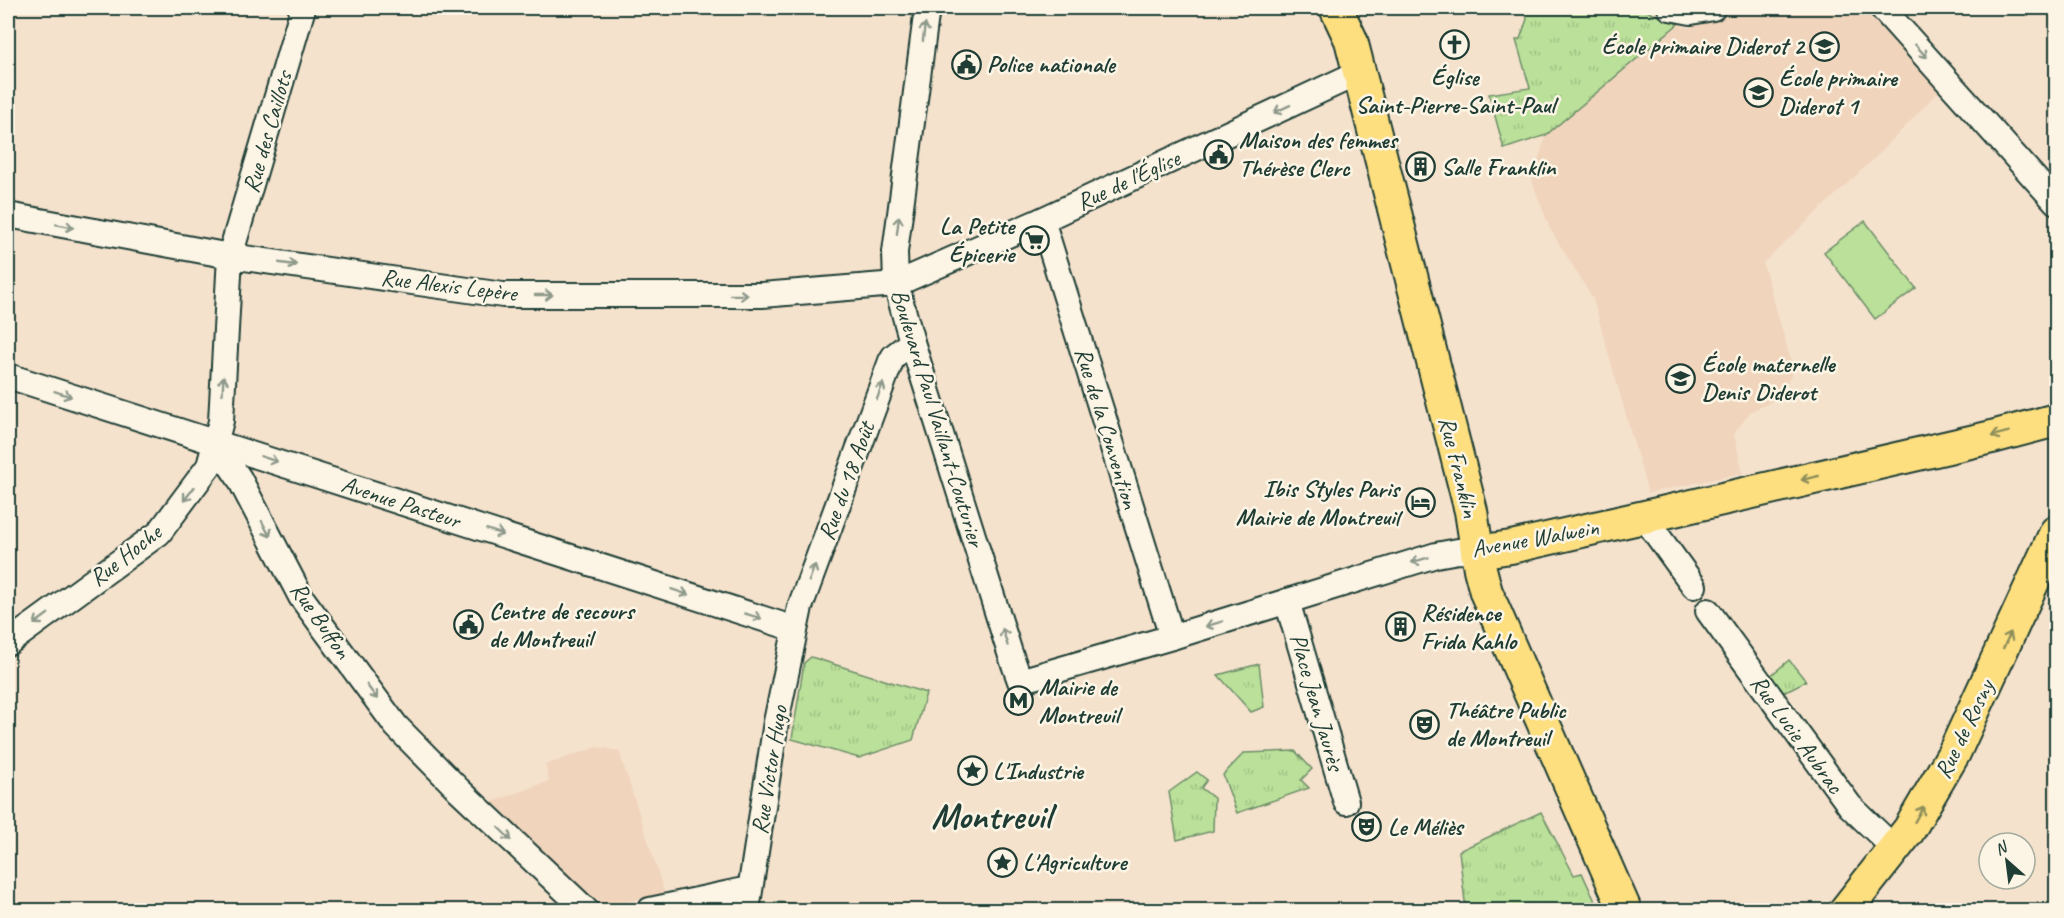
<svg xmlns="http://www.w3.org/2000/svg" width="2064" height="918" font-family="Caveat,sans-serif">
  <defs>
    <pattern id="grass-tufts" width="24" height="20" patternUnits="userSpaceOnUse" patternTransform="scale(1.5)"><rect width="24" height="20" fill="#bbe09a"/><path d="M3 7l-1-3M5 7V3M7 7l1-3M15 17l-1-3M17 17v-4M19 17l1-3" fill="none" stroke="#a0c185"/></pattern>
  </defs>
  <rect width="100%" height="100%" fill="#f5e2cd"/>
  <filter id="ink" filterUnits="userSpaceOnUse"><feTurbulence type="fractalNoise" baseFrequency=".0167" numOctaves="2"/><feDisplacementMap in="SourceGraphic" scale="12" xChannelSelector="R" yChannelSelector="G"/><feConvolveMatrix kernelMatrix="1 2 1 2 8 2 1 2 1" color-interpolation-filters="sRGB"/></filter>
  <g filter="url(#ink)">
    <g fill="#f0d4bc">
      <path d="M1745,8h118l77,82 -60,63 -117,110 31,108 -16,27 -28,14 -16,22 9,39 -95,20 -55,-194 -43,-70 -18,-48 14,-46 132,-111 10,4z"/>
      <path d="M597,747l22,4 46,143 -65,13 -111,-104 60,-22 -4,-16z"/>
    </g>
    <g fill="url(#grass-tufts)" stroke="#6d8e67" stroke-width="1.5">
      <path d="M1524,8h116l38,16 -132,111 -42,14 -15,-55 41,-6 -14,-48 4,-1 7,-20z"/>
      <path d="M811,657l115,36 -13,47 -54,18 -67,-19 12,-76z"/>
      <path d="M1789,660l17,21 -24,12 -13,-16z"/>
      <path d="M1259,664l5,43 -13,5 -33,-37z"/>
      <path d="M1295,751l17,18 -11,11 8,8 -72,25 -14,-38 21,-22z"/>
      <path d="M1197,772l10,8 -6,8 13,10 -1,33 -36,9 -8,-48z"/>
      <path d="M1541,812l33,63 8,-2 17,37h-133l-7,-59z"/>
      <path d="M775,902l109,8h1h-112z"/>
    </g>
    <path fill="#bbe09a" stroke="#6d8e67" stroke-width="1.5" d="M1865,221l51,67 -41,31 -51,-67z"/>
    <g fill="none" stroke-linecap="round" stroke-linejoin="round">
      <defs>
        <g id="minor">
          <path d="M927,8l-32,244 1,32 16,58 98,311 10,28 152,-44 264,-82 22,-4 19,1"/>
          <path d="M1670,8l21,4 22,-4"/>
          <path d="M1882,8l174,194"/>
          <path d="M8,215l222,41 273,39h259l134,-11 146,-64 316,-147"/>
          <path d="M1042,220l130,417"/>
          <path d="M8,376l787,253"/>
          <path d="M215,443l24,35 62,119 95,129 63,64 127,120"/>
          <path d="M1644,517l50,69"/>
          <path d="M1287,601l59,201"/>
          <path d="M1708,611l142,195 45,43"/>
          <path d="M8,643l151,-110 50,-67 12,-45 9,-165 73,-248"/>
          <path d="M650,910l99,-21"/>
          <path d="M747,910l29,-188 24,-115 91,-246 3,-5 18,-14"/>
        </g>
        <g id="major">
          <path d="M1336,8l15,32 120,471 9,58 6,23 139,318"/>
          <path d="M1477,552l34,-5 133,-30 348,-80 64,-17"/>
          <path d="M1846,910l63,-80 45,-77 102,-221"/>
        </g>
      </defs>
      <use href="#minor" stroke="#1f3d34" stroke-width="28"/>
      <use href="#major" stroke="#1f3d34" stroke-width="36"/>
      <use href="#minor" stroke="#fcf5e5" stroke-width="24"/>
      <use href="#major" stroke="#fddf80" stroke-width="32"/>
    </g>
    <defs><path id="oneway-shaft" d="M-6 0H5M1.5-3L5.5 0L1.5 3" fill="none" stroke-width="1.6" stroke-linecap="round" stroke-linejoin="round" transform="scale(1.5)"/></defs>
    <g stroke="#8e998c">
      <use href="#oneway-shaft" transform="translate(924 32) rotate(-83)"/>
      <use href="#oneway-shaft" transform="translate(1921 51) rotate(48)"/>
      <use href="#oneway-shaft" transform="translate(1282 109) rotate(155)"/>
      <use href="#oneway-shaft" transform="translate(898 225) rotate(-83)"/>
      <use href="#oneway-shaft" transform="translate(65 226) rotate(10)"/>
      <use href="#oneway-shaft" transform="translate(288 264) rotate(8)"/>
      <use href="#oneway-shaft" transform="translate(544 295)"/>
      <use href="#oneway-shaft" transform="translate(739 295)"/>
      <use href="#oneway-shaft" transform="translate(223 385) rotate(-87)"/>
      <use href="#oneway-shaft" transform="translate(880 391) rotate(-70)"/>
      <use href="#oneway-shaft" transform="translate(63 394) rotate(18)"/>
      <use href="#oneway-shaft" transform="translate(269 459) rotate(18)"/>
      <use href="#oneway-shaft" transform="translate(189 494) rotate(128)"/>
      <use href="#oneway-shaft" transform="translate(266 529) rotate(62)"/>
      <use href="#oneway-shaft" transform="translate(495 532) rotate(18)"/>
      <use href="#oneway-shaft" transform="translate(1420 560) rotate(163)"/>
      <use href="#oneway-shaft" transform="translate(812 573) rotate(-70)"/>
      <use href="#oneway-shaft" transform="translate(680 592) rotate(18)"/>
      <use href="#oneway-shaft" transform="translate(753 616) rotate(17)"/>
      <use href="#oneway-shaft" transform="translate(41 619) rotate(144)"/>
      <use href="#oneway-shaft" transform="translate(1214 624) rotate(163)"/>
      <use href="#oneway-shaft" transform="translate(1005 637) rotate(-107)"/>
      <use href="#oneway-shaft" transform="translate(372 692) rotate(54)"/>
      <use href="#oneway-shaft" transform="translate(505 834) rotate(44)"/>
    </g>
    <g stroke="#8e8e5a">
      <use href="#oneway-shaft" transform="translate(2000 434) rotate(165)"/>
      <use href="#oneway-shaft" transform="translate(1810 478) rotate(167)"/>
      <use href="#oneway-shaft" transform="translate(2007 640) rotate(-65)"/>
      <use href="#oneway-shaft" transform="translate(1919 814) rotate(-60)"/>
    </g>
  </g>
  <defs>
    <symbol id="church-ring" viewBox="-11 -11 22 22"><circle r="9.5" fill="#fcf5e5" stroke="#1f3d34" stroke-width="1.5"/><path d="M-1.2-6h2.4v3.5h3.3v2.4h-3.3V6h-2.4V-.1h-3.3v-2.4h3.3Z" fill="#1f3d34"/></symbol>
    <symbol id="school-ring" viewBox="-11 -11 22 22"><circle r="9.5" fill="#fcf5e5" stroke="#1f3d34" stroke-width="1.5"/><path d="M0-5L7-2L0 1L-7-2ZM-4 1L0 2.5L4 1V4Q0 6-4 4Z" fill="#1f3d34"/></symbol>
    <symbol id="civic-ring" viewBox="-11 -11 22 22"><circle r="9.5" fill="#fcf5e5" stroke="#1f3d34" stroke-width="1.5"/><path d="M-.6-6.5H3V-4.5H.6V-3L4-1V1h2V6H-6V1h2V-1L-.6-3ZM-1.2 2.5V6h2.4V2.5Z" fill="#1f3d34"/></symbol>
    <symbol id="building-ring" viewBox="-11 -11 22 22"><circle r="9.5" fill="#fcf5e5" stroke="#1f3d34" stroke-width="1.5"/><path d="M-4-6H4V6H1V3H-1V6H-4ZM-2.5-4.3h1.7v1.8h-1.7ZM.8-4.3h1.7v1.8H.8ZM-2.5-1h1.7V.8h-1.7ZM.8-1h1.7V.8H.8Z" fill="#1f3d34"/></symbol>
    <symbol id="supermarket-ring" viewBox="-11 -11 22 22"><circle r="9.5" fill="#fcf5e5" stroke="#1f3d34" stroke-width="1.5"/><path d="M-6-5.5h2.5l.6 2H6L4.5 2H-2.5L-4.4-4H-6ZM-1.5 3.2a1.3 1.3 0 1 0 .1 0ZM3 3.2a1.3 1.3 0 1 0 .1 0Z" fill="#1f3d34"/></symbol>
    <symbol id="hotel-ring" viewBox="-11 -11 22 22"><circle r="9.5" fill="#fcf5e5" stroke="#1f3d34" stroke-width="1.5"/><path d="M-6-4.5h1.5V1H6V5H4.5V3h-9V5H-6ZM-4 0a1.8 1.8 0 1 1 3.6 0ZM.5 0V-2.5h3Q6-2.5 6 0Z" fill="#1f3d34"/></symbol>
    <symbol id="metro-ring" viewBox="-11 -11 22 22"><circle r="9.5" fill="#fcf5e5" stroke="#1f3d34" stroke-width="1.5"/><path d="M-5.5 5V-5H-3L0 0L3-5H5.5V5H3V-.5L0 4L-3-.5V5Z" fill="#1f3d34"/></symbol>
    <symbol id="theatre-ring" viewBox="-11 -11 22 22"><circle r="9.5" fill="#fcf5e5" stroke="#1f3d34" stroke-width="1.5"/><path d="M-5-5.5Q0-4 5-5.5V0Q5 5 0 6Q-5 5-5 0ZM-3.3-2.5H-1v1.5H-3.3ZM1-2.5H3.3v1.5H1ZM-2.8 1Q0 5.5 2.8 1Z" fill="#1f3d34"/></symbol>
    <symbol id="sight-ring" viewBox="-11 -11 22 22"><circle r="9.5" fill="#fcf5e5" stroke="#1f3d34" stroke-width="1.5"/><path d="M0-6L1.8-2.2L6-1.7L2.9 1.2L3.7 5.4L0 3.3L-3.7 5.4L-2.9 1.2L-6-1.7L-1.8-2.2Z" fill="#1f3d34"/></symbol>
  </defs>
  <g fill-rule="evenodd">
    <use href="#church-ring" x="1438" y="28" width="33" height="33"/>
    <use href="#school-ring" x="1808" y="30" width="33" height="33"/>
    <use href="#civic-ring" x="950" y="48" width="33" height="33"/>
    <use href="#school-ring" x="1742" y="76" width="33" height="33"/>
    <use href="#civic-ring" x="1202" y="138" width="33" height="33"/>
    <use href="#building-ring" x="1404" y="150" width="33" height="33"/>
    <use href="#supermarket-ring" x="1018" y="224" width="33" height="33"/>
    <use href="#school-ring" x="1664" y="362" width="33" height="33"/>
    <use href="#hotel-ring" x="1404" y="486" width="33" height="33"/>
    <use href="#civic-ring" x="452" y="608" width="33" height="33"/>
    <use href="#building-ring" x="1384" y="610" width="33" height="33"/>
    <use href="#metro-ring" x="1002" y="684" width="33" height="33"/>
    <use href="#theatre-ring" x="1408" y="708" width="33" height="33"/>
    <use href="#sight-ring" x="956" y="754" width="33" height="33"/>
    <use href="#theatre-ring" x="1350" y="810" width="33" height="33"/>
    <use href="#sight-ring" x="986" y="846" width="33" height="33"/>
  </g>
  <g text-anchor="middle" stroke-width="5" stroke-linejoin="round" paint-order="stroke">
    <g font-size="24" font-weight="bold" fill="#1f3d34" stroke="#fcf5e5" text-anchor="start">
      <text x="1804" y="54" text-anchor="end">École primaire Diderot 2</text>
      <text x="987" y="72">Police nationale</text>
      <text x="1455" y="85" text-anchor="middle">Église<tspan x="1455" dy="28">Saint-Pierre-Saint-Paul</tspan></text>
      <text x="1779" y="86">École primaire<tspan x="1779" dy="28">Diderot 1</tspan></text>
      <text x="1239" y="148">Maison des femmes<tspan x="1239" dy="28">Thérèse Clerc</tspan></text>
      <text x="1441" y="175">Salle Franklin</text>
      <text x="1014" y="234" text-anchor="end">La Petite<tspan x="1014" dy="28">Épicerie</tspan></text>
      <text x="1702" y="372">École maternelle<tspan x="1702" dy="28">Denis Diderot</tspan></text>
      <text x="1399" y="497" text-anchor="end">Ibis Styles Paris<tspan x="1399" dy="28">Mairie de Montreuil</tspan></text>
      <text x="489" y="619">Centre de secours<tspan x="489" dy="28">de Montreuil</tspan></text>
      <text x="1421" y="621">Résidence<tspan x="1421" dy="28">Frida Kahlo</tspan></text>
      <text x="1039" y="695">Mairie de<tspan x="1039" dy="28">Montreuil</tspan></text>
      <text x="1446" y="718">Théâtre Public<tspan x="1446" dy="28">de Montreuil</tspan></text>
      <text x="993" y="779">L'Industrie</text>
      <text x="1388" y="835">Le Méliès</text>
      <text x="1023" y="870">L'Agriculture</text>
    </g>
    <g font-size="24" fill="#1f3d34" stroke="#fcf5e5">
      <text transform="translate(267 132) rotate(-74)" y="8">Rue des Caillots</text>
      <text transform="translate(1128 180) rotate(-25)" y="8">Rue de l'Église</text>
      <text transform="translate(449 285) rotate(7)" y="8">Rue Alexis Lepère</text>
      <text transform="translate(938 418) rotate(73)" y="8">Boulevard Paul Vaillant-Couturier</text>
      <text transform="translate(1107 428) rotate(73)" y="8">Rue de la Convention</text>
      <text transform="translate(1459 467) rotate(76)" y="8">Rue Franklin</text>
      <text transform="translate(846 481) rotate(-70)" y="8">Rue du 18 Août</text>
      <text transform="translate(401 502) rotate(18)" y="8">Avenue Pasteur</text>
      <text transform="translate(1535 538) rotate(-10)" y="8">Avenue Walwein</text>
      <text transform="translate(125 555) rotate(-38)" y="8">Rue Hoche</text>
      <text transform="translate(321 620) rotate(55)" y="8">Rue Buffon</text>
      <text transform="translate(1317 702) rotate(74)" y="8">Place Jean Jaurès</text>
      <text transform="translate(1964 729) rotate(-64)" y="8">Rue de Rosny</text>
      <text transform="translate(1797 734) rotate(54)" y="8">Rue Lucie Aubrac</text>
      <text transform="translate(769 770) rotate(-81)" y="8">Rue Victor Hugo</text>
    </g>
    <g font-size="36" font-weight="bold" fill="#1f3d34" stroke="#fcf5e5">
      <text x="991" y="828">Montreuil</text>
    </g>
  </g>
  <rect width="2064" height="918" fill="none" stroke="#fcf5e5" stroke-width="30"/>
  <rect x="15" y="15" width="2034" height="888" fill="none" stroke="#1f3d34" stroke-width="2" filter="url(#ink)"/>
  <g transform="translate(2007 861) rotate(332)"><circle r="28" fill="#fcf5e5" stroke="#a4ab9e" stroke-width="1.5"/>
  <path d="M0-4.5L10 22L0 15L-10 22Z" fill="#1f3d34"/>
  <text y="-9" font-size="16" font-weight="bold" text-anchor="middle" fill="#1f3d34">N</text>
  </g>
</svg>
